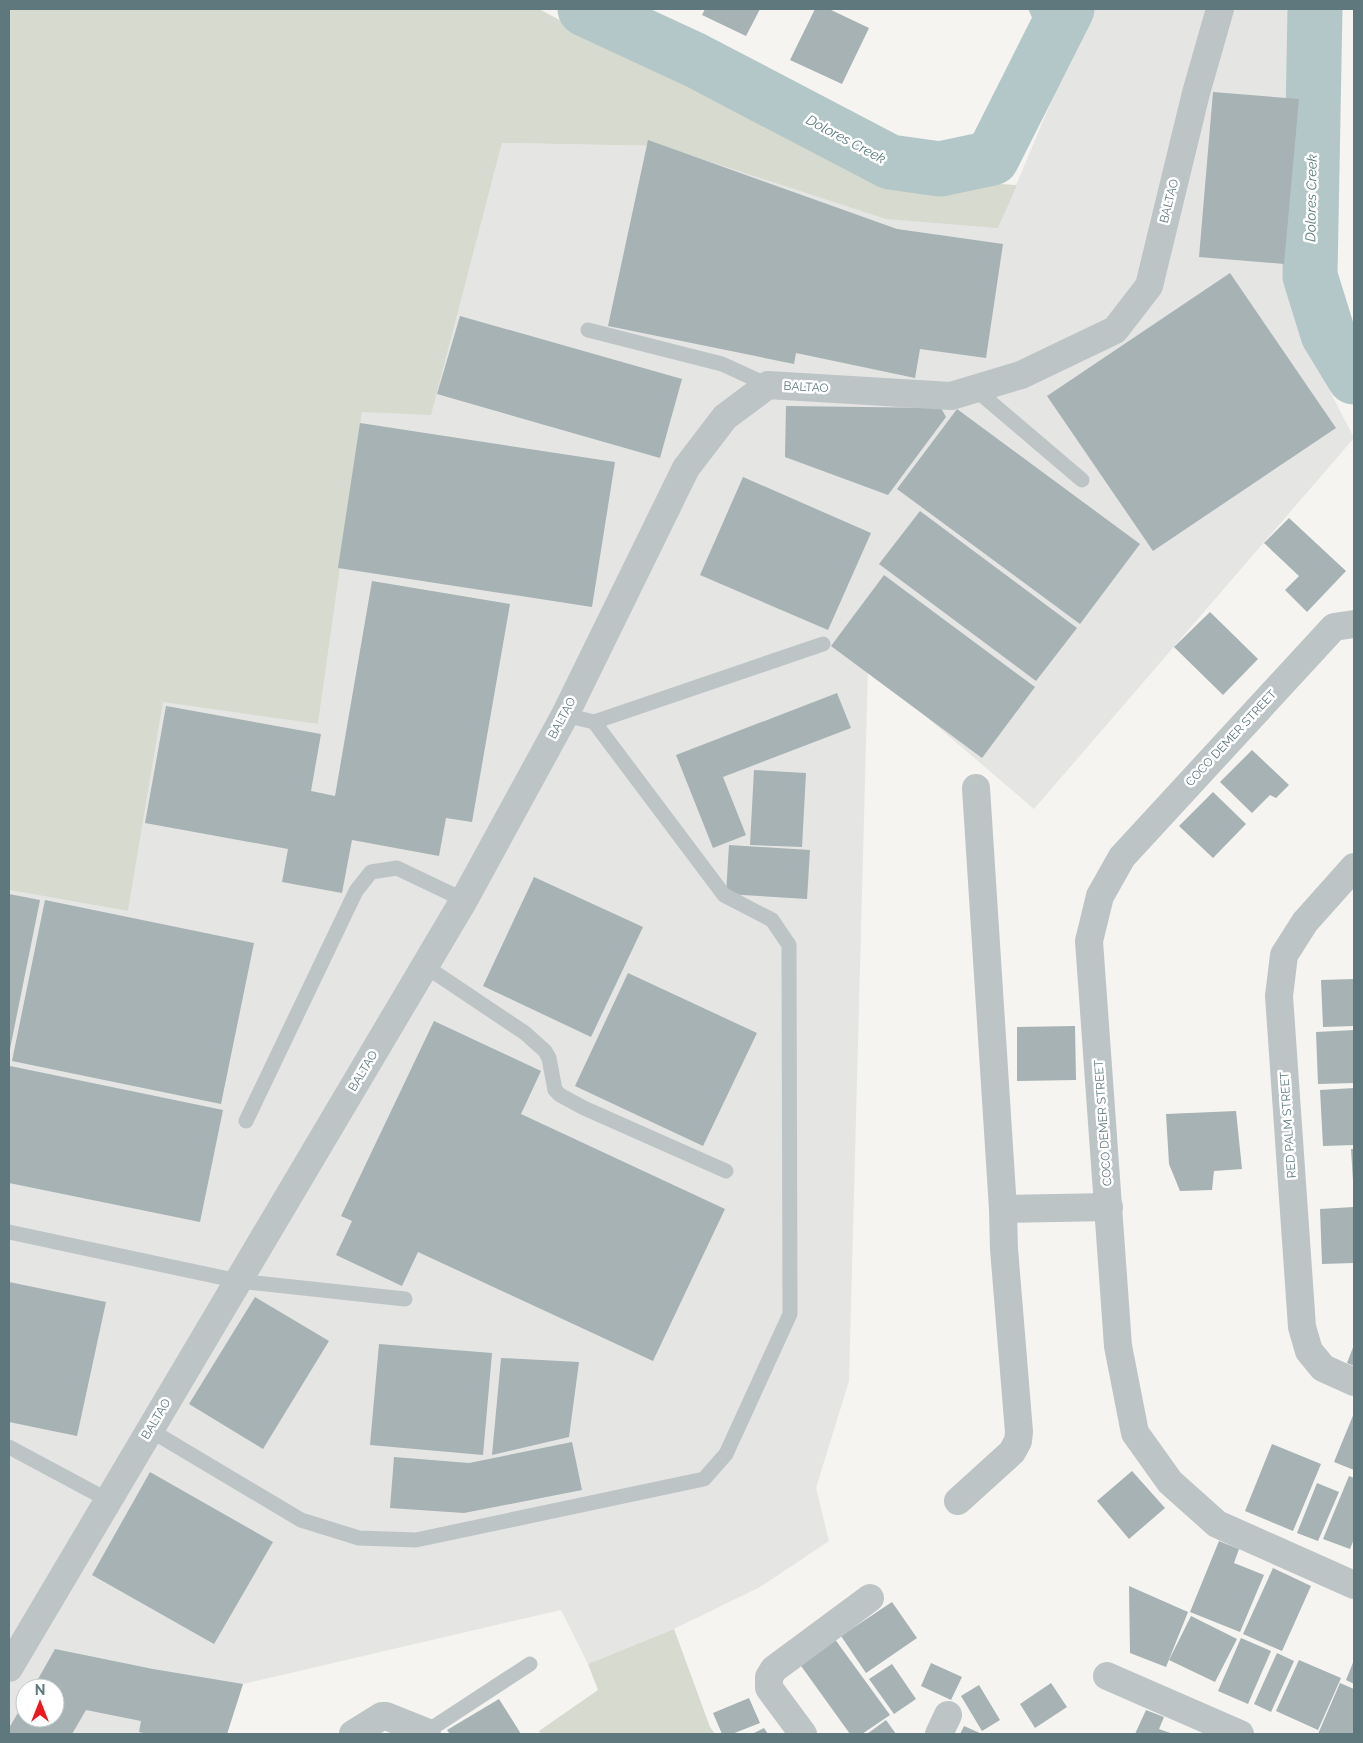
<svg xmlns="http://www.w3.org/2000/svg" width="1363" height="1743" font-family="Raleway,sans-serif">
  <rect width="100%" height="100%" fill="#f5f4f0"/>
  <path fill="#e5e5e4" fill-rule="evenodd" d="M1090,9h217l-5,295 14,60 38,74 -320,371 -166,-142 -19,714 -33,107 13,53 -69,46 -86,42 -86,35 -27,-54 -318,74 -16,50h-218v-844l119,21 35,-210 155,23 44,-313 69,3 71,-271 160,3 336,82zM25,1688h30v30h-30z"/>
  <g fill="#d6dacf">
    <path d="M9,9h530l78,42 294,128 106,6 -19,43 -112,-9 -224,-73 -160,-3 -71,272 -69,-3 -44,312 -155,-22 -35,209 -119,-21z"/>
    <path d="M674,1629l36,98 5,7h-174l-2,-3 59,-41 -10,-26z"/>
  </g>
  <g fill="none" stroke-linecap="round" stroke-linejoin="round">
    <path stroke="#b4c7c8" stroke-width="9" d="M1033,9l16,35"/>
    <g stroke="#b4c7c8" stroke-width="55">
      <path d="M585,9l110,51 195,102 50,7 52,-11 75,-149"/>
      <path d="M1315,9l-5,267 18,58 26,43"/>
    </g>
  </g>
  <g fill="#a6b2b4">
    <path d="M705,9h55l-14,27 -44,-21z"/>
    <path d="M815,9h14l40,19 -27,56 -52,-24z"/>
    <path d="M1213,92l86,7 -15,165 -85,-7z"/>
    <path d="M648,140l249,89 106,15 -17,114 -66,-9 -5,29 -119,-25 -2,11 -186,-38z"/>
    <path d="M1230,273l106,155 -183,123 -106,-155z"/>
    <path d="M460,316l222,63 -22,79 -223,-64z"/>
    <path d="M786,406l155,2 5,9 -58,78 -103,-38z"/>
    <path d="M957,409l183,135 -60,80 -183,-135z"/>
    <path d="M360,423l255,39 -23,145 -254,-39z"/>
    <path d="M743,477l128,56 -43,97 -128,-55z"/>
    <path d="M920,511l157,117 -41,53 -157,-117z"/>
    <path d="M1289,518l57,53 -39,41 -22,-22 14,-14 -35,-33z"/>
    <path d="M884,575l151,112 -53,71 -151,-112z"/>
    <path d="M372,581l138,23 -38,218 -26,-4 -7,38 -87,-16 -10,53 -60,-11 6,-33 -143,-26 21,-117 155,28 -10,57 24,5z"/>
    <path d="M1210,612l48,47 -35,36 -49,-48z"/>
    <path d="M837,693l14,35 -128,49 23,58 -33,13 -37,-93z"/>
    <path d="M1252,750l37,35 -13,13 -6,-3 -18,18 -32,-31z"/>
    <path d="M754,770l52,3 -4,74 -52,-2z"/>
    <path d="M1213,792l33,32 -33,34 -34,-32z"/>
    <path d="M729,845l81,5 -3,49 -81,-5z"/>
    <path d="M534,877l109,50 -52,110 -108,-51z"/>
    <path d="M9,894l31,6 -30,149h-1z"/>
    <path d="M45,900l209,43 -33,161 -209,-43z"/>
    <path d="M628,973l129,60 -54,113 -128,-60z"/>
    <path d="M1354,979v47l-31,1 -2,-47z"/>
    <path d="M434,1021l107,50 -20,43 204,95 -72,152 -235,-109 -16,34 -66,-31 16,-34 -11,-5z"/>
    <path d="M1075,1026l1,54 -59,1v-54z"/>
    <path d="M1354,1030v53l-36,1 -2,-52z"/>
    <path d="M10,1066l213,44 -23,112 -191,-39v-109z"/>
    <path d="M1354,1088v57l-31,1 -3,-56z"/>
    <path d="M1236,1111l6,58 -28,2 -2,19 -32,1 -11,-27 -3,-50z"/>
    <path d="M1351,1149h3v32h-1z"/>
    <path d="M1354,1207v56l-32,1 -2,-55z"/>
    <path d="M9,1282l97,20 -29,134 -68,-14z"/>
    <path d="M255,1297l74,44 -66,108 -74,-45z"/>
    <path d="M379,1344l113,9 -9,102 -113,-10z"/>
    <path d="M1354,1345v21l-7,-3z"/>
    <path d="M501,1358l78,4 -10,75 -77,18z"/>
    <path d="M1354,1413v57l-20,-8z"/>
    <path d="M572,1442l10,48 -118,23 -74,-5 4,-51 75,6z"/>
    <path d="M1272,1444l49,20 -28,67 -48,-20z"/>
    <path d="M1132,1471l33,37 -36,31 -32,-38z"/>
    <path d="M150,1472l123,70 -59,102 -122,-69z"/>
    <path d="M1349,1476l5,2v61l-4,10 -27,-10z"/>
    <path d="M1317,1483l22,9 -21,49 -21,-8z"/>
    <path d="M1219,1541l20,8 -5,14 30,12 -24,57 -50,-20z"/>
    <path d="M1273,1568l38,18 -29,65 -39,-17z"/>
    <path d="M1129,1586l59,26 -22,55 -36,-14z"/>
    <path d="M892,1602l25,36 -51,35 -25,-37z"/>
    <path d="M1191,1616l46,23 -22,43 -46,-22z"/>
    <path d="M834,1638l56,77 -28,19h-12l-51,-71z"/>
    <path d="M1241,1638l30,13 -23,53 -30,-13z"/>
    <path d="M55,1649l98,20 90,15 -16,50h-79l-9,-2 2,-11 -55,-11 -14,24h-63v-6l16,-27v17h30v-30h-22z"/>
    <path d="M1277,1653l17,8 -23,51 -17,-8z"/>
    <path d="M1299,1660l42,18 -23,52 -42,-19z"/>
    <path d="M1354,1660v24l-8,-4z"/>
    <path d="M931,1663l31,14 -11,23 -30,-14z"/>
    <path d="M892,1664l24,35 -22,15 -25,-35z"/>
    <path d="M1051,1683l16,24 -32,21 -15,-24z"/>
    <path d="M1340,1683l14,6v45h-36z"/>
    <path d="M979,1685l21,35 -18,11 -21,-35z"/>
    <path d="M749,1698l11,25 -28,11h-10l-9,-21z"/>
    <path d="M499,1699l22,35h-71l-3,-4z"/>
    <path d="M1146,1710l18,7 -5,12 14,5h-38z"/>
    <path d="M886,1720l10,14h-29z"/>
    <path d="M964,1726l18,8h-22z"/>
    <path d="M764,1728l4,6h-16z"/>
  </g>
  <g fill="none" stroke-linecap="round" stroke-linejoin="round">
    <g stroke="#bdc4c6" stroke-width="15">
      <path d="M588,330l134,34 46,21"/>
      <path d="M975,389l107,91"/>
      <path d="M565,715l29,7 229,-78"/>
      <path d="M425,966l100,67 20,18 4,7 6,32 5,5 24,13 142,63"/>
      <path d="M246,1121l110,-230 15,-19 26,-4 67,32"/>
      <path d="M9,1232l229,49 167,18"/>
      <path d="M150,1430l151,90 58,18 57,2 288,-61 22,-25 64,-140 -1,-369 -17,-25 -48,-25 -130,-173"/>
      <path d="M9,1447l99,53"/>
      <path d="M426,1732l104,-68"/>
    </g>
    <g stroke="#bdc4c6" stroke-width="28">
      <path d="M1354,624l-20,3 -212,230 -22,39 -11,45 29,405 17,87 35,49 47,42 137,61"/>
      <path d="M1354,867l-49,55 -21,33 -5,41 23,331 7,24 14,17 31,14"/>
      <path d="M1003,1209l106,-2"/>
      <path d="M958,1501l54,-49 6,-11 1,-9 -15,-183 -1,-40 -27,-421"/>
      <path d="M9,1668l455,-768 101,-185 121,-247 39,-51 43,-32 183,11 70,-21 94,-45 34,-44 47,-193 24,-84"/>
      <path d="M1107,1676l133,58"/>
      <path d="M353,1734l29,-18h4l40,16 1,2"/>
      <path d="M803,1734l-34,-46v-11l5,-8 96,-71"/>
      <path d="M939,1734l9,-19"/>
    </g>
  </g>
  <g text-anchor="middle" stroke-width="5" stroke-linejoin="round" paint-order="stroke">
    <g font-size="12" fill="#5e787d" stroke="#fff">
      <text transform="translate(1169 201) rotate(-76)" y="4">BALTAO</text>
      <text transform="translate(806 387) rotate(3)" y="4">BALTAO</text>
      <text transform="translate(562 718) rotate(-62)" y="4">BALTAO</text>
      <text transform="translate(1231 738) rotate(-47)" y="4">COCO DEMER STREET</text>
      <text transform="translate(363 1071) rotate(-59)" y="4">BALTAO</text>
      <text transform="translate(1103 1123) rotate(-94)" y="4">COCO DEMER STREET</text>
      <text transform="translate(1288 1125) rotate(-94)" y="4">RED PALM STREET</text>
      <text transform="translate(156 1419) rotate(-59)" y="4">BALTAO</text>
    </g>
    <g font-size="14" font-style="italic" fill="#58797a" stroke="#fff">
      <text transform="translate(846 139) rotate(28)" y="5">Dolores Creek</text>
      <text transform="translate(1311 198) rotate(-89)" y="5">Dolores Creek</text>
    </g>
  </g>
  <rect width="1363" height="1743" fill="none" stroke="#5e787d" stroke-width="20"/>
  <g transform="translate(40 1703)"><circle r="24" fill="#ffffff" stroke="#bfc9cb"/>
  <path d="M0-4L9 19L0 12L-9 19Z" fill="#ed181e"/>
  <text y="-8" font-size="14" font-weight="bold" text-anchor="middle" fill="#5e787d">N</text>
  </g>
</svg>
